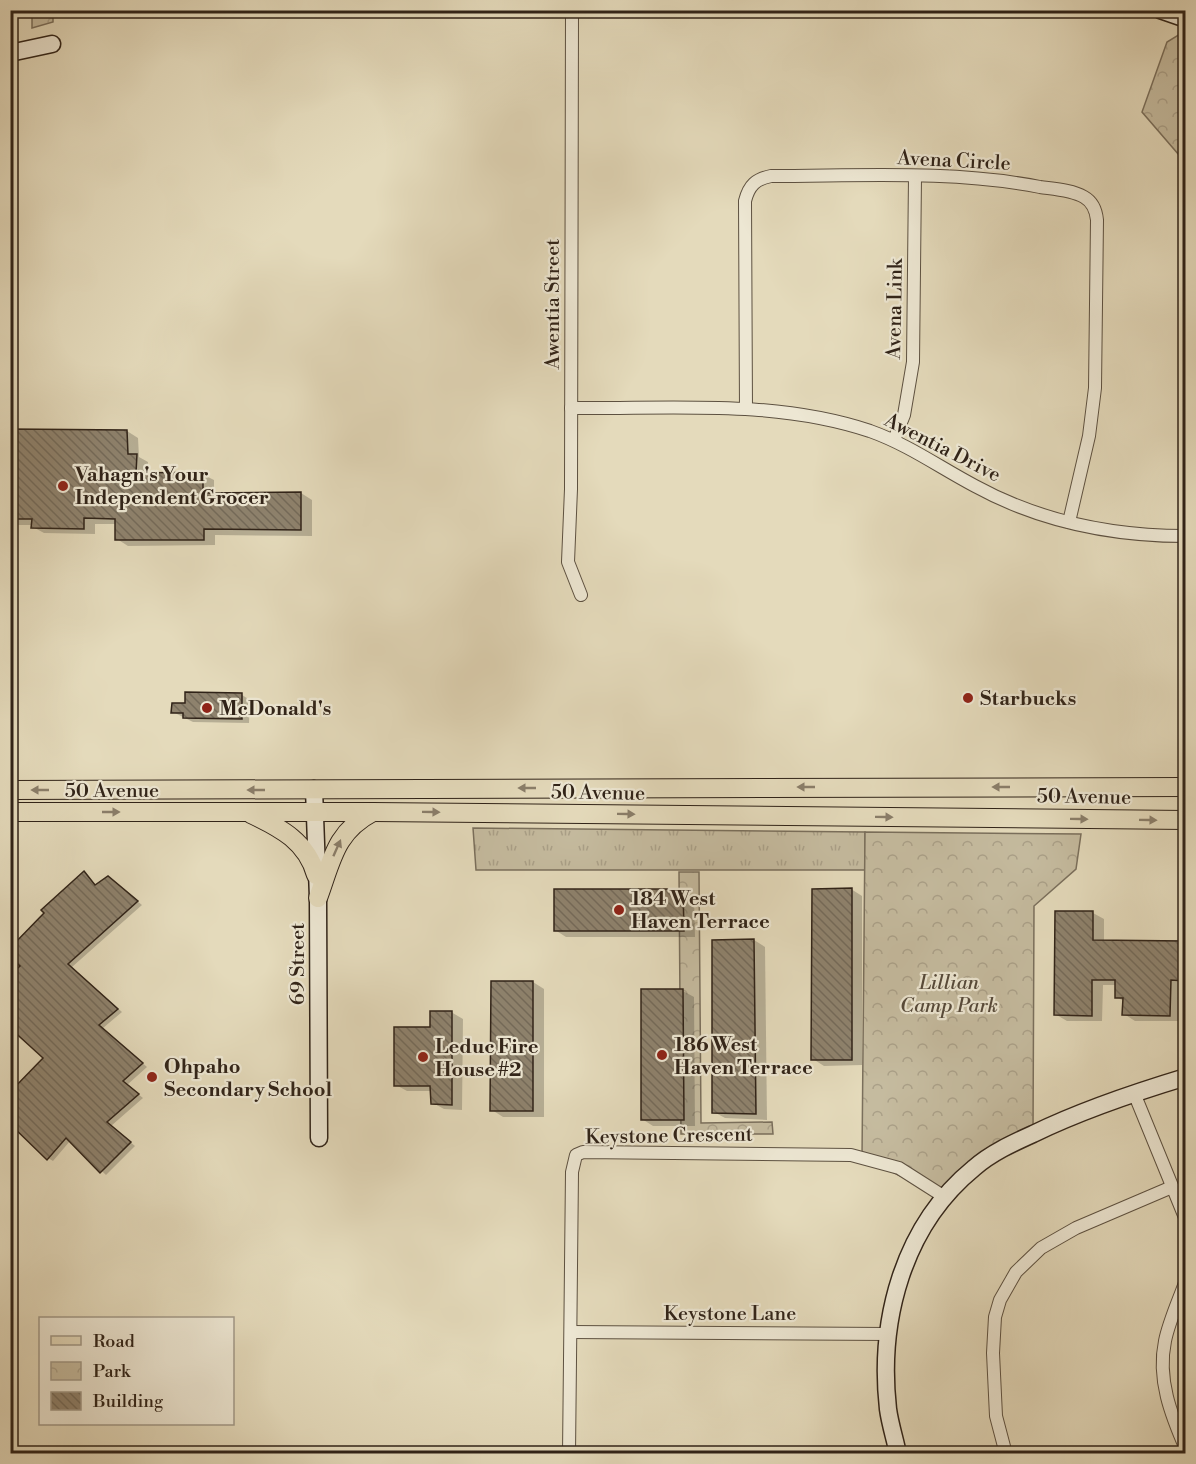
<svg xmlns="http://www.w3.org/2000/svg" width="1196" height="1464" font-family="'Libre Bodoni',serif">
  <defs>
    <pattern id="grass-tufts" width="24" height="20" patternUnits="userSpaceOnUse" patternTransform="scale(1.5)"><rect width="24" height="20" fill="#c5bb9f"/><path d="M3 7l-1-3M5 7V3M7 7l1-3M15 17l-1-3M17 17v-4M19 17l1-3" fill="none" stroke="#aaa088"/></pattern>
    <pattern id="park-crowns" width="20" height="18" patternUnits="userSpaceOnUse" patternTransform="scale(1.5)"><rect width="20" height="18" fill="#c5bb9f"/><path d="M2 6a3 3 0 1 1 6 0M12 15a3 3 0 1 1 6 0" fill="none" stroke="#aaa088"/></pattern>
    <pattern id="building-back-hatch" width="6" height="6" patternUnits="userSpaceOnUse" patternTransform="scale(1.5)"><rect width="6" height="6" fill="#8e826d"/><path d="M-1 5l2 2M0 0l6 6M5-1l2 2" fill="none" stroke="#746a59"/></pattern>
  </defs>
  <rect width="100%" height="100%" fill="#e4dabb"/>
  <filter id="stains"><feTurbulence type="fractalNoise" baseFrequency=".00333" numOctaves="4"/><feColorMatrix values="0 0 0 0 .2 0 0 0 0 .09 0 0 0 0 .02 0 0 0 .5 -.17"/></filter>
  <radialGradient id="worn" r=".72"><stop offset=".6" stop-color="#630" stop-opacity="0"/><stop offset="1" stop-color="#630" stop-opacity=".3"/></radialGradient>
  <path fill="url(#grass-tufts)" stroke="#7a6f5c" stroke-width="1.5" d="M473,828l392,4v38h-389z"/>
  <g fill="url(#park-crowns)" stroke="#7a6f5c" stroke-width="1.5">
    <path d="M32,11h21v11l-21,6z"/>
    <path d="M1180,34l6,2 -1,126 -43,-50 25,-70z"/>
    <path d="M865,832l216,2 -5,35 -42,37 -1,228 -90,62 -81,-38z"/>
    <path d="M679,872h20l2,251 71,-1 1,12h-92z"/>
  </g>
  <g fill="#0003">
    <path d="M10,431h117l11,7 1,19 9,5 -1,13 55,-1 12,6v14l87,-1 11,7v36l-97,-1v10l-87,1 -11,-7v-15h-22v10l-51,-1 -11,-6v-2h-23z"/>
    <path d="M242,695l8,5 -1,23 -56,-1 -20,-10 14,-8z"/>
    <path d="M84,873l13,13 11,-9 34,28 -70,62 50,45 -19,16 44,39 -20,18 16,13 -32,28 24,20 -29,29 -36,-34 -17,20 -5,-3 -2,-100 -28,-25 -8,7v-90z"/>
    <path d="M851,889l11,7v169l-38,1 -11,-7z"/>
    <path d="M683,891l11,6 1,40h-129l-11,-7z"/>
    <path d="M1093,913l11,6v22l82,2v78h-51l-11,-7v-13l-8,-4 1,-12h-14l-1,36h-35l-12,-7z"/>
    <path d="M754,940l11,7 2,173 -42,-2 -11,-6z"/>
    <path d="M533,982l11,7v128h-41l-11,-7z"/>
    <path d="M683,991l11,6 1,129h-42l-11,-7z"/>
    <path d="M451,1012l12,7 -1,91 -18,-1 -11,-6 -1,-12h-25l-11,-6 36,-56z"/>
  </g>
  <g fill="url(#building-back-hatch)" stroke="#302318" stroke-width="1.5">
    <path d="M10,429l117,1 1,24h9l-1,19 67,-1v21l98,-1v38l-97,-1v11h-89v-21l-31,-1v11l-53,-1 1,-9h-22z"/>
    <path d="M185,692l57,1v26l-59,-1v-5h-12l1,-10h13z"/>
    <path d="M84,871l11,14 13,-9 30,25 -70,63 50,45 -19,16 44,38 -20,18 16,13 -32,28 24,20 -31,31 -34,-35 -19,22 -37,-36v-32l33,-34 -33,-30v-53l10,-9 -10,-9v-9l34,-35 -3,-3z"/>
    <path d="M852,888v172h-41l1,-171z"/>
    <path d="M554,889h129l1,42h-130z"/>
    <path d="M1055,911h38v29l92,1v40l-14,-1 -1,36 -48,-1 1,-17h-8v-18h-23v36l-38,-1z"/>
    <path d="M754,939l2,175 -44,-1v-173z"/>
    <path d="M491,981h42v130h-43z"/>
    <path d="M641,989h42l1,131h-43z"/>
    <path d="M430,1011h22v94l-21,-1 -1,-18h-36v-59h36z"/>
  </g>
  <g fill="none" stroke-linecap="round" stroke-linejoin="round">
    <defs>
      <g id="street">
        <path d="M572,10l-1,479 -3,73 13,33"/>
        <path d="M571,408c100,1 203,-9 299,23 39,14 69,36 105,55 64,35 138,50 211,50"/>
        <path d="M746,409l-1,-208c4,-16 11,-22 26,-25 90,0 181,-6 269,11 14,2 32,3 44,10 9,5 12,13 13,23l-2,168 -6,48 -20,86"/>
        <path d="M894,440l10,-25 9,-53 2,-185"/>
        <path d="M1134,1093l52,127"/>
        <path d="M1186,1280c-7,20 -17,41 -21,61 -8,38 6,74 21,108"/>
        <path d="M571,1332l317,2"/>
        <path d="M569,1454l3,-282 4,-17 7,-3 268,3 48,13 44,28"/>
        <path d="M1006,1454l-10,-38 -3,-63 2,-36 5,-17 16,-28 25,-24 35,-20 96,-41"/>
      </g>
      <g id="secondary">
        <path d="M1160,10l26,9"/>
        <path d="M10,53l42,-9"/>
        <path d="M314,789l4,109 1,240"/>
        <path d="M898,1454c-3,-15 -8,-30 -10,-45 -10,-89 15,-183 86,-241 17,-15 39,-25 59,-34 49,-24 100,-41 153,-57"/>
      </g>
      <g id="primary">
        <path d="M10,790l1176,-3"/>
        <path d="M10,812h363l813,8"/>
        <path d="M251,814c30,14 56,28 65,61"/>
        <path d="M318,898c14,-38 17,-66 55,-86"/>
      </g>
    </defs>
    <use href="#street" stroke="#5d5141" stroke-width="14"/>
    <use href="#secondary" stroke="#302318" stroke-width="19"/>
    <use href="#primary" stroke="#302318" stroke-width="20"/>
    <use href="#street" stroke="#ede7d3" stroke-width="12"/>
    <use href="#secondary" stroke="#ede7d3" stroke-width="16"/>
    <use href="#primary" stroke="#e4dabb" stroke-width="18"/>
  </g>
  <defs><path id="oneway-solid" d="M-6-.8H1V-3.2L6.5 0L1 3.2V.8H-6Z" transform="scale(1.5)"/></defs>
  <g fill="#8a7e6a">
    <use href="#oneway-solid" transform="translate(806 787) rotate(180)"/>
    <use href="#oneway-solid" transform="translate(1001 787) rotate(180)"/>
    <use href="#oneway-solid" transform="translate(527 788) rotate(180)"/>
    <use href="#oneway-solid" transform="translate(40 790) rotate(180)"/>
    <use href="#oneway-solid" transform="translate(256 790) rotate(180)"/>
    <use href="#oneway-solid" transform="translate(111 812)"/>
    <use href="#oneway-solid" transform="translate(431 812) rotate(1)"/>
    <use href="#oneway-solid" transform="translate(626 814) rotate(1)"/>
    <use href="#oneway-solid" transform="translate(884 817) rotate(1)"/>
    <use href="#oneway-solid" transform="translate(1079 819) rotate(1)"/>
    <use href="#oneway-solid" transform="translate(1148 820) rotate(1)"/>
    <use href="#oneway-solid" transform="translate(337 848) rotate(-66)"/>
  </g>
  <g fill="#8f2418" stroke="#ede7d3" stroke-width="2">
    <circle cx="63" cy="486" r="6"/>
    <circle cx="968" cy="698" r="6"/>
    <circle cx="207" cy="708" r="6"/>
    <circle cx="619" cy="910" r="6"/>
    <circle cx="662" cy="1055" r="6"/>
    <circle cx="423" cy="1057" r="6"/>
    <circle cx="152" cy="1077" r="6"/>
  </g>
  <g text-anchor="middle" stroke-width="4.5" stroke-linejoin="round" paint-order="stroke">
    <g font-size="20" fill="#302318" stroke="#ede7d3">
      <text transform="translate(954 160) rotate(3)" y="7">Avena Circle</text>
      <text transform="translate(552 304) rotate(-90)" y="7">Awentia Street</text>
      <text transform="translate(894 309) rotate(-89)" y="7">Avena Link</text>
      <text transform="translate(943 447) rotate(27)" y="7">Awentia Drive</text>
      <text x="112" y="797">50 Avenue</text>
      <text transform="translate(598 792) rotate(1)" y="7">50 Avenue</text>
      <text transform="translate(1084 796) rotate(1)" y="7">50 Avenue</text>
      <text transform="translate(297 964) rotate(-90)" y="7">69 Street</text>
      <text transform="translate(669 1135) rotate(-1)" y="7">Keystone Crescent</text>
      <text x="730" y="1320">Keystone Lane</text>
    </g>
    <g font-size="20" font-weight="bold" fill="#302318" stroke="#ede7d3" text-anchor="start">
      <text x="75" y="481">Vahagn's Your<tspan x="75" dy="23">Independent Grocer</tspan></text>
      <text x="980" y="705">Starbucks</text>
      <text x="219" y="715">McDonald's</text>
      <text x="631" y="905">184 West<tspan x="631" dy="23">Haven Terrace</tspan></text>
      <text x="674" y="1051">186 West<tspan x="674" dy="23">Haven Terrace</tspan></text>
      <text x="435" y="1053">Leduc Fire<tspan x="435" dy="23">House #2</tspan></text>
      <text x="164" y="1073">Ohpaho<tspan x="164" dy="23">Secondary School</tspan></text>
    </g>
    <g font-size="20" font-style="italic" fill="#55493a" stroke="#ede7d3">
      <text x="949" y="989">Lillian<tspan x="949" dy="23">Camp Park</tspan></text>
    </g>
  </g>
  <rect width="1196" height="1464" fill="none" stroke="#e4dabb" stroke-width="36"/>
  <rect x="12" y="12" width="1172" height="1440" fill="none" stroke="#302318" stroke-width="3"/>
  <rect x="18" y="18" width="1160" height="1428" fill="none" stroke="#302318" stroke-width="1.5"/>
  <rect x="39" y="1317" width="195" height="108" fill="#ede7d3" stroke="#a19988" stroke-width="1.5"/>
  <rect x="51" y="1336" width="30" height="9" fill="#e4dabb" stroke="#a19988" stroke-width="1.5"/>
  <text x="93" y="1347" font-size="18" fill="#302318">Road</text>
  <rect x="51" y="1362" width="30" height="18" fill="url(#park-crowns)" stroke="#a19988" stroke-width="1.5"/>
  <text x="93" y="1377" font-size="18" fill="#302318">Park</text>
  <rect x="51" y="1392" width="30" height="18" fill="url(#building-back-hatch)" stroke="#a19988" stroke-width="1.5"/>
  <text x="93" y="1407" font-size="18" fill="#302318">Building</text>
  <rect width="100%" height="100%" filter="url(#stains)"/>
  <rect width="100%" height="100%" fill="url(#worn)"/>
</svg>
